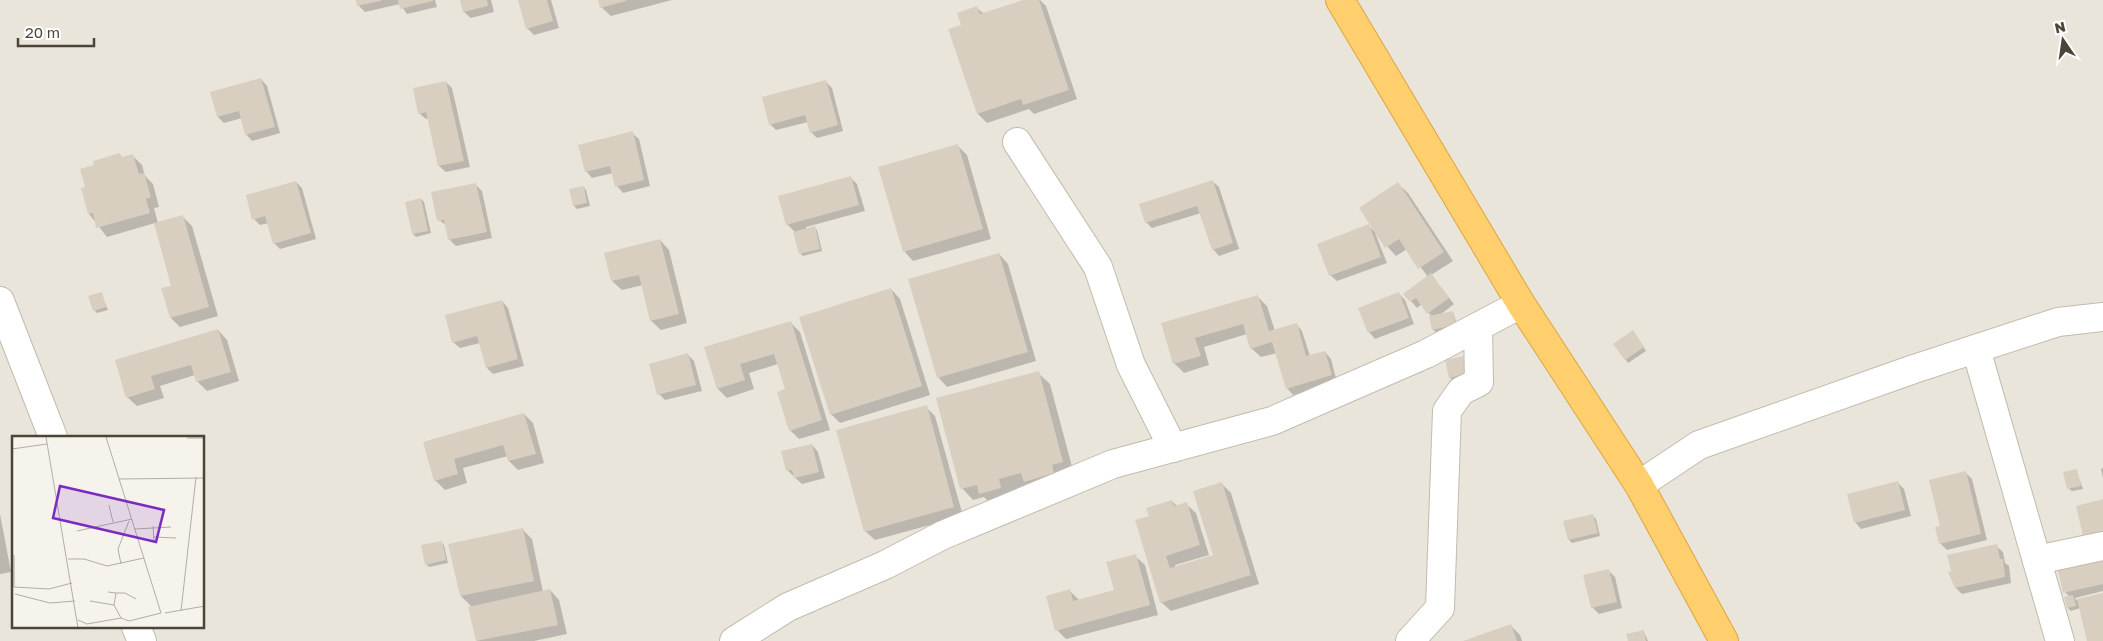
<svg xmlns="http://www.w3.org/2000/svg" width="2103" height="641" font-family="'Golos Text',sans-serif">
  <rect width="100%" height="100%" fill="#f6f3ec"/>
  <path fill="#eae5da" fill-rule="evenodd" d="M0,0h2103v641h-2103zM14,437h190v190h-190z"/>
  <g fill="#0003">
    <path d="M357,0h78l2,7 -30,7 -7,-10 -35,8 -6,-6z"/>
    <path d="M461,0h30l3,12 -23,6 -7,-6z"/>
    <path d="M519,0h32l8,28 -25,7 -7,-7z"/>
    <path d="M600,0h72l-61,16 -10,-9z"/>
    <path d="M1027,0h13l6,6 31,93 -43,15 -5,-5 -42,14 -9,-9 -15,-89 14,-17 7,6z"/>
    <path d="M261,79l6,7 13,47 -28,8 -6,-7 -4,-16 -18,5 -6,-6z"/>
    <path d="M825,81l7,7 11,43 -26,7 -6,-6 -3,-10 -32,8 -6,-6z"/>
    <path d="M446,82l6,6 18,79 -24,5 -7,-6 -10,-48 -3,1 -7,-6z"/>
    <path d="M632,133l7,6 11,47 -27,7 -6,-7 -4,-13 -21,5 -6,-7z"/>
    <path d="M958,146l9,9 24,84 -78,22 -9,-10z"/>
    <path d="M120,155l3,3 10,-2 9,9 3,11 8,8 6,23 -5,1 4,15 25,-6 9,9 26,90 -38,11 -9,-9 2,-32 -18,-63 -48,14 -18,-23 -6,-25z"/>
    <path d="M850,177l7,7 8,27 -59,16 1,2 7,-1 3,2 5,21 -19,5 -3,-3 -6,-22 -7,-7z"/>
    <path d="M1212,181l7,6 20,62 -20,7 -6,-7 -12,-36 -49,15 -6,-6z"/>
    <path d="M296,182l6,6 14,51 -36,10 -6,-6 -5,-20 -9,2 -6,-6z"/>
    <path d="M475,184l7,7 10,47 -36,8 -7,-7 -2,-13 -8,-6z"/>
    <path d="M1398,184l10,9 45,68 -22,14 23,29 -14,11 13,-3 5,15 -22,5 -3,-2 -1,-13 -10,-13 -5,4 -12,-14 23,-17 -21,-28 -11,7 -21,-23 12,30 -50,18 -7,-6 39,-49 5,5z"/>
    <path d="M584,187l2,3 4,16 -13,3 -3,-3z"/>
    <path d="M421,199l3,3 7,31 -15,4 -3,-3z"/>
    <path d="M660,240l9,10 18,73 -26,7 -10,-9 -8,-36 -21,5 -10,-9z"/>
    <path d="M999,254l9,10 28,97 -89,26 -9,-10z"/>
    <path d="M891,289l9,10 30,96 -90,28 -9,-9z"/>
    <path d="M101,294l7,16 -11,3 -3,-3z"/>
    <path d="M1399,294l6,6 9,24 -39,15 -6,-7z"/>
    <path d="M1258,297l9,9 8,25 21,-7 6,7 8,25 15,-4 6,7 6,23 -44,13 -6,-7 -10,-35 -16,4 -10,-9 -4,-14 -43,13 5,18 -25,8 -10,-10 -11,-39z"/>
    <path d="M502,301l6,7 16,58 -31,8 -6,-6 -7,-25 -20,5 -7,-6z"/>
    <path d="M790,322l10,10 30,98 -31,9 -9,-9 -4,-40 -8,-26 -29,9 5,16 -27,9 -9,-9 -13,-41z"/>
    <path d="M218,330l9,10 12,41 -32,10 -9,-9 -3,-7 -35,11 4,12 -27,8 -10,-9 -11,-37z"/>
    <path d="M1636,335l10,16 -18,12 -13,-19z"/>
    <path d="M688,355l6,6 8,30 -37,9 -6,-6z"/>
    <path d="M1446,361l29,14 -22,5 -3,-2z"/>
    <path d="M1038,373l12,11 24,90 -64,17 2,9 -20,5 -8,-8 -11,3 -11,-12z"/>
    <path d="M926,407l9,9 28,100 -88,24 -10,-9z"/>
    <path d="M524,414l9,9 11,40 -26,7 -9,-9 -1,-5 -45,12 4,15 -22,7 -10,-10 -10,-38z"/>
    <path d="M812,445l6,7 7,26 -23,6 -15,-14z"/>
    <path d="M2103,468v11l-2,-10z"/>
    <path d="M2076,470l7,19 -11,2 -3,-2z"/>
    <path d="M1966,473l6,6 15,61 -40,10 -7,-7 1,-16z"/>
    <path d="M1898,483l6,6 7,27 -50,13 -6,-7z"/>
    <path d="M1222,484l9,9 28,91 -88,27 -10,-9 -11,-85 22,-16 5,5 9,-2 10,9 13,42 -34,10v3l39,-12z"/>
    <path d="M0,514l11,58 -11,2z"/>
    <path d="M1593,516l3,3 4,17 -28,7 -3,-3 -4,-18z"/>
    <path d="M523,530l9,9 11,53 7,-2 9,10 8,34 -33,7h-57l-7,-33 2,-1 -11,-11 -11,-51z"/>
    <path d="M441,542l3,3 4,18 -19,4 -3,-3z"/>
    <path d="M1996,546l7,6 2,11 4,3 2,17 -49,11 -6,-6 -6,-15z"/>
    <path d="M1135,556l10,9 13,50 -92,24 -9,-9 13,-39 9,9 37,-9z"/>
    <path d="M2103,556v35l-28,7 1,2 27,-6v47h-15l-8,-33 -9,3 -3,-3 2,-11 -5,-5z"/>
    <path d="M1608,570l7,7 7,31 -23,6 -7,-7z"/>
    <path d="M1511,626l9,9 2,6h-56z"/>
    <path d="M1644,632l4,9h-19z"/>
  </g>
  <g fill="#d8cfc1">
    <path d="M356,0h25v1l-24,5z"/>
    <path d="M398,0h35v1l-33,8z"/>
    <path d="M460,0h27l1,6 -25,6z"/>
    <path d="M518,0h29l6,21 -27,8z"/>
    <path d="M598,0h28v1l-26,7z"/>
    <path d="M1023,0h16l30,90 -46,15 -2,-6 -44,15 -29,-85 13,-4 -4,-12 20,-7 3,8z"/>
    <path d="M261,78l14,49 -30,8 -6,-24 -22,6 -7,-25z"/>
    <path d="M826,80l12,45 -28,8 -5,-18 -36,10 -7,-28z"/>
    <path d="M446,81l18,80 -26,5 -12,-54 -8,2 -5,-26z"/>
    <path d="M633,131l11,49 -29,7 -5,-21 -25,6 -7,-27z"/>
    <path d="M958,144l25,85 -80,23 -25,-85z"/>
    <path d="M120,153l2,4 11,-3 6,20 5,-1 7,24 -5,2 4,14 -54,15 -3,-15 -5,1 -7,-26 4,-1 -5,-18 14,-4 -1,-4z"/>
    <path d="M851,176l8,29 -73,20 -8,-29z"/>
    <path d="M1213,180l20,63 -21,7 -15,-44 -52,17 -6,-19z"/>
    <path d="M296,181l15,52 -38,11 -8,-28 -13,4 -6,-25z"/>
    <path d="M1398,182l46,70 -26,17 -19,-30 -14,9 -26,-40z"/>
    <path d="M476,183l11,49 -39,8 -4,-20 -7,1 -6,-29z"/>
    <path d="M584,186l3,17 -14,3 -4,-17z"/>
    <path d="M421,198l7,33 -16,3 -7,-32z"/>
    <path d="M183,215l26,92 -39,11 -9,-30 10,-2 -17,-63z"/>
    <path d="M1369,224l12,33 -52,19 -12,-32z"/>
    <path d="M815,226l5,23 -21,5 -6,-22z"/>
    <path d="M660,239l19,75 -29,7 -11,-46 -28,6 -7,-28z"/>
    <path d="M999,253l29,99 -91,26 -29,-99z"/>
    <path d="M1431,273l18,25 -22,16 -11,-16 -6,4 -7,-8z"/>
    <path d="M891,288l31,98 -92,29 -31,-98z"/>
    <path d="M102,292l4,15 -13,4 -5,-15z"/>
    <path d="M1399,292l10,26 -41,15 -10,-25z"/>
    <path d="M1258,295l11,36 28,-8 9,33 19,-5 7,24 -46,14 -14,-47 -22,7 -7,-25 -48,14 6,18 -28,8 -12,-41z"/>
    <path d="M502,300l16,59 -32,9 -9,-32 -25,7 -7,-28z"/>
    <path d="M1453,311l3,14 -24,5 -3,-14z"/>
    <path d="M791,321l31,99 -33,11 -12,-39 8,-3 -11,-35 -34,10 5,16 -28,9 -13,-42z"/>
    <path d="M218,329l13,43 -35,10 -5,-17 -40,11 4,13 -29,9 -11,-38z"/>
    <path d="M1633,330l11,17 -19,13 -12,-16z"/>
    <path d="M688,353l8,32 -39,10 -8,-31z"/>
    <path d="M1469,355l4,17 -24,6 -4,-18z"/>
    <path d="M1039,371l24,91 -11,3 2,8 -30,9 -3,-9 -22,6 2,9 -22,6 -2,-9 -17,4 -24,-91z"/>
    <path d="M927,405l27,102 -90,25 -28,-102z"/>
    <path d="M524,413l12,41 -28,7 -5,-16 -49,14 4,15 -24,7 -11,-39z"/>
    <path d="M812,444l7,28 -25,6 -2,-8 -6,1 -5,-20z"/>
    <path d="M2077,469l4,17 -14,3 -4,-17z"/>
    <path d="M1966,471l15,63 -42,10 -4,-17 5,-1 -11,-46z"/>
    <path d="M1898,481l7,29 -51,13 -7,-29z"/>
    <path d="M1222,482l29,93 -91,28 -25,-83 14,-4 -3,-8 26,-8 2,6 13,-4 13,43 -34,11 4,12 43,-13 -20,-64z"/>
    <path d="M2103,499v36l-19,5 -8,-34z"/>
    <path d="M1593,514l5,19 -30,7 -5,-19z"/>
    <path d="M523,528l11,53 -74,15 -12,-52z"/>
    <path d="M442,541l4,19 -21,5 -4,-20z"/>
    <path d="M1997,544l3,15h3l2,18 -50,11 -7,-16 3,-1 -4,-16z"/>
    <path d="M1136,554l14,51 -95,26 -9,-35 24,-7 3,12 41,-11 -8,-28z"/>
    <path d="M2103,555v29l-40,9 -6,-27z"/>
    <path d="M1609,569l8,33 -26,6 -8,-33z"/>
    <path d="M550,589l8,36 -82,16 -8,-34z"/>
    <path d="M2103,593v48h-16l-10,-42z"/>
    <path d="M2073,595l3,11 -9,2 -3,-11z"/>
    <path d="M1511,624l6,17h-54z"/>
    <path d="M1644,630l2,11h-18l-2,-7z"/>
  </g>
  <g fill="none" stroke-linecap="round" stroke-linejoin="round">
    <defs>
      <g id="minor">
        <path d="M1017,142l81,125 33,98 42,83"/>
        <path d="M0,301l53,136"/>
        <path d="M1976,349l84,292"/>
        <path d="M1639,485l60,-40 215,-76 144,-47 45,-5"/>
        <path d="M2037,560l66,-14"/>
        <path d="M136,627l6,14"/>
        <path d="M734,641l54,-34 97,-42 58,-30 170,-71 159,-43 154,-67 95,-50"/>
        <path d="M1410,641l30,-33 7,-197 14,-20 18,-9 -1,-55"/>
      </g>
      <path id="highway" d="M1340,0l181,304 118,181 85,156"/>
    </defs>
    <use href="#minor" stroke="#c2bbae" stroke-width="30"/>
    <use href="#highway" stroke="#e0a43c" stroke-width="30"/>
    <use href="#minor" stroke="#fff" stroke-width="28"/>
    <use href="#highway" stroke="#ffcf6e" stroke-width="28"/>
  </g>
  <g transform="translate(12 436)">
    <rect width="192" height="192" fill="#f6f3ec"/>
    <path fill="none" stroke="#b2ada4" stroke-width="1" d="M34,1l32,191M94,1l55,176M175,2h18M0,13l35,-5M107,43l86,-1M97,69l4,17M141,90l1,17M123,93l36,-2M65,95l55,-12M142,101l22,1M2,119v32l35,2 23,-6M56,123h16l23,7 37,-8M109,128l-3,-15 11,-28M96,156l8,1 -2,12M104,157h9l11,6M3,158l35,9 25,-2M78,165l24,4 7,13M169,175l15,-134M153,177l40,-7M66,184l9,4 34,-6 8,3 32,-8"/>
    <path fill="#7b2cbf" fill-opacity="0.15" stroke="#7b2cbf" stroke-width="2.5" d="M48,50l104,24 -8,32 -103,-24z"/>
    <rect width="192" height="192" fill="none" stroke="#4b4439" stroke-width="2.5"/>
  </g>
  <g transform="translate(2063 40) rotate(347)" stroke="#ffffff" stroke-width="4" paint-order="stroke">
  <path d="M0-4L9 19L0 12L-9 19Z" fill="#4b4439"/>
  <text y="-8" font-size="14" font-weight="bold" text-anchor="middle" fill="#4b4439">N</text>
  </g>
  <path d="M18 38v8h76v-8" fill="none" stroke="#4b4439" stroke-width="2.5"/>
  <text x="25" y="38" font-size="15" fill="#4b4439" stroke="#ffffff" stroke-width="4" paint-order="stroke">20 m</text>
</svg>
